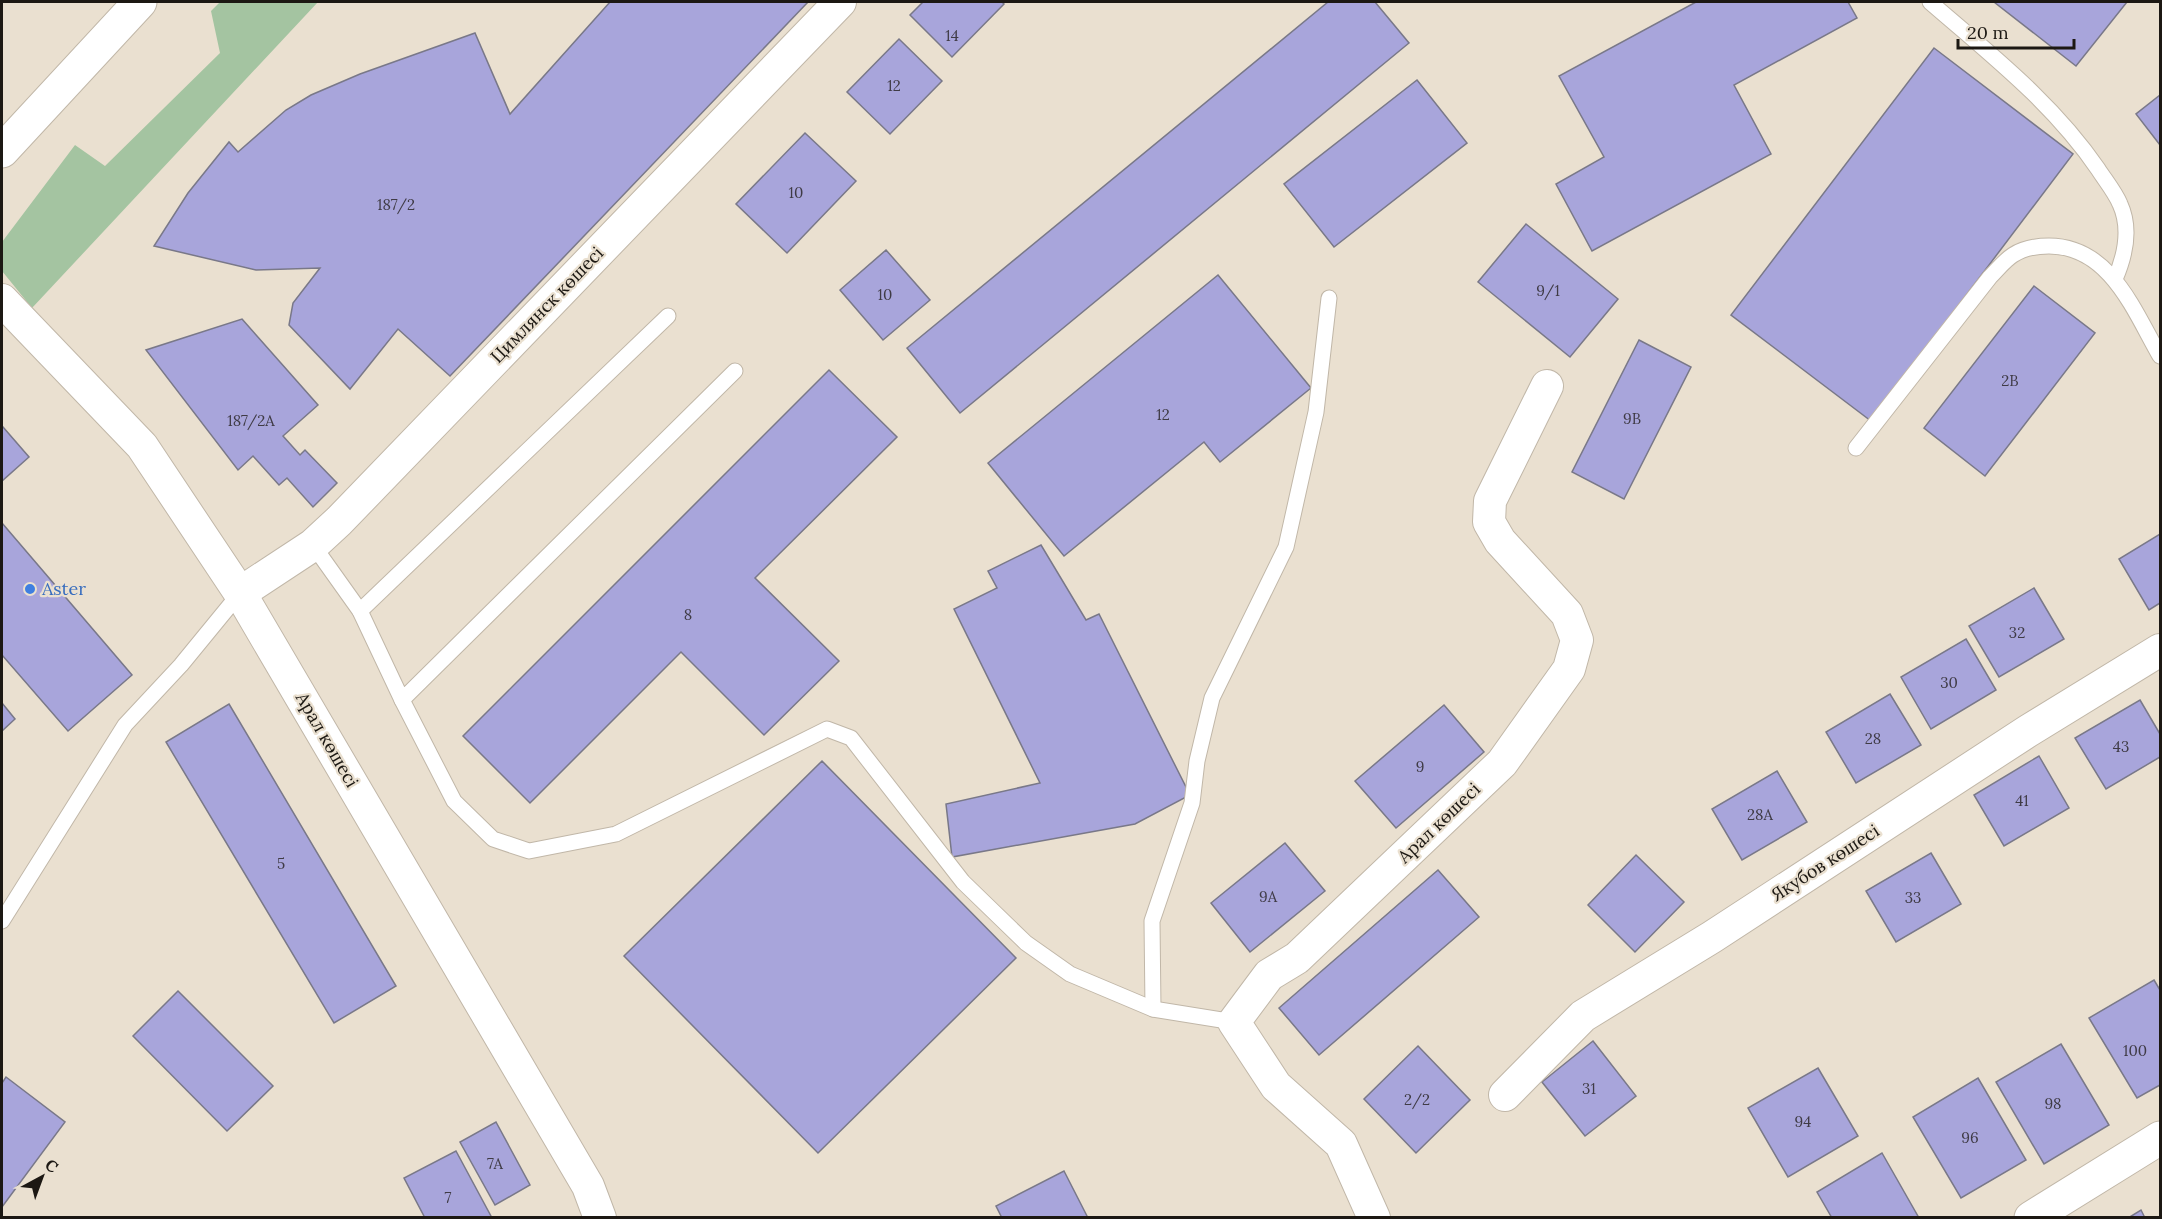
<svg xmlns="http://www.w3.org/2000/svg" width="2162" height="1219" font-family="Lora,serif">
  <rect width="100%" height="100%" fill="#eae0d0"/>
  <path fill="#a4c4a1" d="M220,2h98l-286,306 -30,-37v-29l73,-97 30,21 115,-113 -9,-42z"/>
  <g fill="#a8a5db" stroke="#797888" stroke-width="1.5">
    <path d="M610,2h198l-358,374 -52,-47 -48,60 -61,-64 4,-22 27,-35 -64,2 -102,-24 34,-53 41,-51 9,10 48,-42 25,-15 49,-21 115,-41 35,81z"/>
    <path d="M923,2h79l2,2 -52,53 -42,-42z"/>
    <path d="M1328,2h47l34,41 -449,370 -53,-65z"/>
    <path d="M1696,2h152l9,16 -123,67 37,69 -179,97 -36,-67 48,-27 -45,-81z"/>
    <path d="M1994,2h133l-51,64z"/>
    <path d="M899,39l43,42 -52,53 -43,-42z"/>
    <path d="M1934,48l139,106 -202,267 -140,-106z"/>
    <path d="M1417,80l50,63 -133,104 -50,-63z"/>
    <path d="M2160,95v50l-24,-31z"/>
    <path d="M805,133l51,48 -69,72 -51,-49z"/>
    <path d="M1526,224l92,75 -48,58 -92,-75z"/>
    <path d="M886,250l44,50 -47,40 -43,-50z"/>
    <path d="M1218,275l93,113 -91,74 -16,-20 -140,114 -76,-93z"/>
    <path d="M2034,286l61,47 -110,143 -61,-48z"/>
    <path d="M242,319l76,86 -35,31 17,19 5,-5 32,33 -24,24 -26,-29 -8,7 -26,-29 -15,14 -92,-120z"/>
    <path d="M1639,340l52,27 -67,132 -52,-27z"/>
    <path d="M829,370l68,67 -142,141 84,83 -75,74 -83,-83 -151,151 -67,-67z"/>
    <path d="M3,427l26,30 -27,24v-53z"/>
    <path d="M2,523l130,152 -64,56 -66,-76z"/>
    <path d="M2160,534v69l-11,7 -30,-51z"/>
    <path d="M1041,545l45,75 13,-6 91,181 -55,29 -183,33 -6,-53 94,-21 -86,-174 43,-21 -9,-17z"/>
    <path d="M2034,588l30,51 -65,38 -30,-51z"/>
    <path d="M1966,639l30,51 -65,39 -30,-52z"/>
    <path d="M1890,694l31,51 -65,38 -30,-51z"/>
    <path d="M2140,700l20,34v23l-54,32 -31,-51z"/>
    <path d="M2,703l13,16 -13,12z"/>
    <path d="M229,704l167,282 -62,37 -168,-281z"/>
    <path d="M1444,705l40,47 -88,76 -41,-47z"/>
    <path d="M2039,756l30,52 -65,38 -30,-51z"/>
    <path d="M822,761l194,197 -198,195 -194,-197z"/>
    <path d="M1777,771l30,51 -65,38 -30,-51z"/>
    <path d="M1285,843l40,48 -75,61 -39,-49z"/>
    <path d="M1931,853l30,51 -65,38 -30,-51z"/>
    <path d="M1636,855l48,47 -49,50 -47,-47z"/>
    <path d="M1438,870l41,47 -160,138 -40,-47z"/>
    <path d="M2154,980l6,10v95l-23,13 -48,-80z"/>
    <path d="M178,991l95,95 -46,45 -94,-95z"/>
    <path d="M1593,1041l43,55 -51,40 -43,-54z"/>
    <path d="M2061,1044l48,81 -65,39 -48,-82z"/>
    <path d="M1418,1046l52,54 -54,53 -52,-54z"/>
    <path d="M1818,1068l40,68 -70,41 -40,-69z"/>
    <path d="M6,1077l59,45 -63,85v-124z"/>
    <path d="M1978,1078l48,82 -65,38 -48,-81z"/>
    <path d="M496,1122l34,63 -35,20 -35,-63z"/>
    <path d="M456,1151l36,67h-67l-21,-40z"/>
    <path d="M1882,1153l37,65h-87l-15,-26z"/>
    <path d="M1064,1171l24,47h-86l-6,-12z"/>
    <path d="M2141,1210l4,8h-17z"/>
  </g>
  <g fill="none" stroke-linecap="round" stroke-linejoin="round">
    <defs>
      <g id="service">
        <path d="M1930,2c60,52 123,101 168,167 7,11 17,23 22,35 11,24 5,52 -5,75"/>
        <path d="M1856,448l134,-171c7,-7 15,-17 23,-22 11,-7 23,-9 36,-9 61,0 85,65 111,110"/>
        <path d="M313,545l47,66 42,89 333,-329"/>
        <path d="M360,611l308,-295"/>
        <path d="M402,700l52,101 39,38 36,12 87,-17 211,-105 24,9 112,144 63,61 44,31 83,35 81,13"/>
        <path d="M2,921l123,-196 56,-60 59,-72"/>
        <path d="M1153,1009l-1,-88 40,-118 5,-42 15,-63 74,-151 30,-135 13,-114"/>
      </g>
      <g id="minor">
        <path d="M2,300l140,146 98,147 348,593 12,32"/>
        <path d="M240,593l73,-48 26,-24 501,-519"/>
        <path d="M1505,1095l78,-79 129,-79 316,-206 132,-81"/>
        <path d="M1374,1218l-33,-74 -65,-58 -42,-64 35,-47 28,-17 205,-195 67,-94 8,-29 -10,-26 -67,-73 -11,-19 1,-21 57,-115"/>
      </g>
      <path id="secondary" d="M2031,1218l129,-80"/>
      <path id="primary" d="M2,151l138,-149"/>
    </defs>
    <use href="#service" stroke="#c1b7a8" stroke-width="17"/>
    <use href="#minor" stroke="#c1b7a8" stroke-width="34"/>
    <use href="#secondary" stroke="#c1b7a8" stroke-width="35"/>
    <use href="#primary" stroke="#c1b7a8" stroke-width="35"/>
    <use href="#service" stroke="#fff" stroke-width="15"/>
    <use href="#minor" stroke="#fff" stroke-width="32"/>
    <use href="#secondary" stroke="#fff" stroke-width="33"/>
    <use href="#primary" stroke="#fff" stroke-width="33"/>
  </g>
  <circle fill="#3f7fe0" stroke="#eae0d0" stroke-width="2" cx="30" cy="589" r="6"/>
  <g text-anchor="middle" stroke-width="4.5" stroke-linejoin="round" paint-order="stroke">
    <g font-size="15" fill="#3f3b45">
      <text x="952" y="41">14</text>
      <text x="894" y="91">12</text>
      <text x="796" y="198">10</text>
      <text x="396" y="210">187/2</text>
      <text x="1548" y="296">9/1</text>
      <text x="885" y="300">10</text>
      <text x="2010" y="386">2В</text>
      <text x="1163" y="420">12</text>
      <text x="1632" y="424">9В</text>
      <text x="251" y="426">187/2А</text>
      <text x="688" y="620">8</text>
      <text x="2017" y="638">32</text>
      <text x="1949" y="688">30</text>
      <text x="1873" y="744">28</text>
      <text x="2121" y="752">43</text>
      <text x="1420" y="772">9</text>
      <text x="2022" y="806">41</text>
      <text x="1760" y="820">28А</text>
      <text x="281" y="869">5</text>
      <text x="1268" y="902">9А</text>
      <text x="1913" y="903">33</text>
      <text x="2135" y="1056">100</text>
      <text x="1589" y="1094">31</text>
      <text x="1417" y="1105">2/2</text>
      <text x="2053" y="1109">98</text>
      <text x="1803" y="1127">94</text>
      <text x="1970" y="1143">96</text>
      <text x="495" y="1169">7А</text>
      <text x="448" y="1203">7</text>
    </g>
    <g font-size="18" fill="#1c1813" stroke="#eae0d0">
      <text transform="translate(547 305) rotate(-46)" y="6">Цимлянск көшесі</text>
      <text transform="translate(327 740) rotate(60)" y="6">Арал көшесі</text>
      <text transform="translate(1439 823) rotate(-44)" y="6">Арал көшесі</text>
      <text transform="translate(1825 863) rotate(-33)" y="6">Якубов көшесі</text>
    </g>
    <g font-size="18" fill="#366cbe" stroke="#eae0d0" text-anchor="start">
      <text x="42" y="595">Aster</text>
    </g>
  </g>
  <rect width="2162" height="1219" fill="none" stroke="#1c1813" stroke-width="6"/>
  <g transform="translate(42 1177) rotate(41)" stroke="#eae0d0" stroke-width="4.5" paint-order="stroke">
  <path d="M0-4.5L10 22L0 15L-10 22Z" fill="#1c1813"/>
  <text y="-9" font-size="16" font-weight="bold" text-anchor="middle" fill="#1c1813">С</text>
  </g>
  <path d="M1958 39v9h116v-9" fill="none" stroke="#1c1813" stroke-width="3"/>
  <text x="1967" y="39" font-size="18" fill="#1c1813" stroke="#eae0d0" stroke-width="4.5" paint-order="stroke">20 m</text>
</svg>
